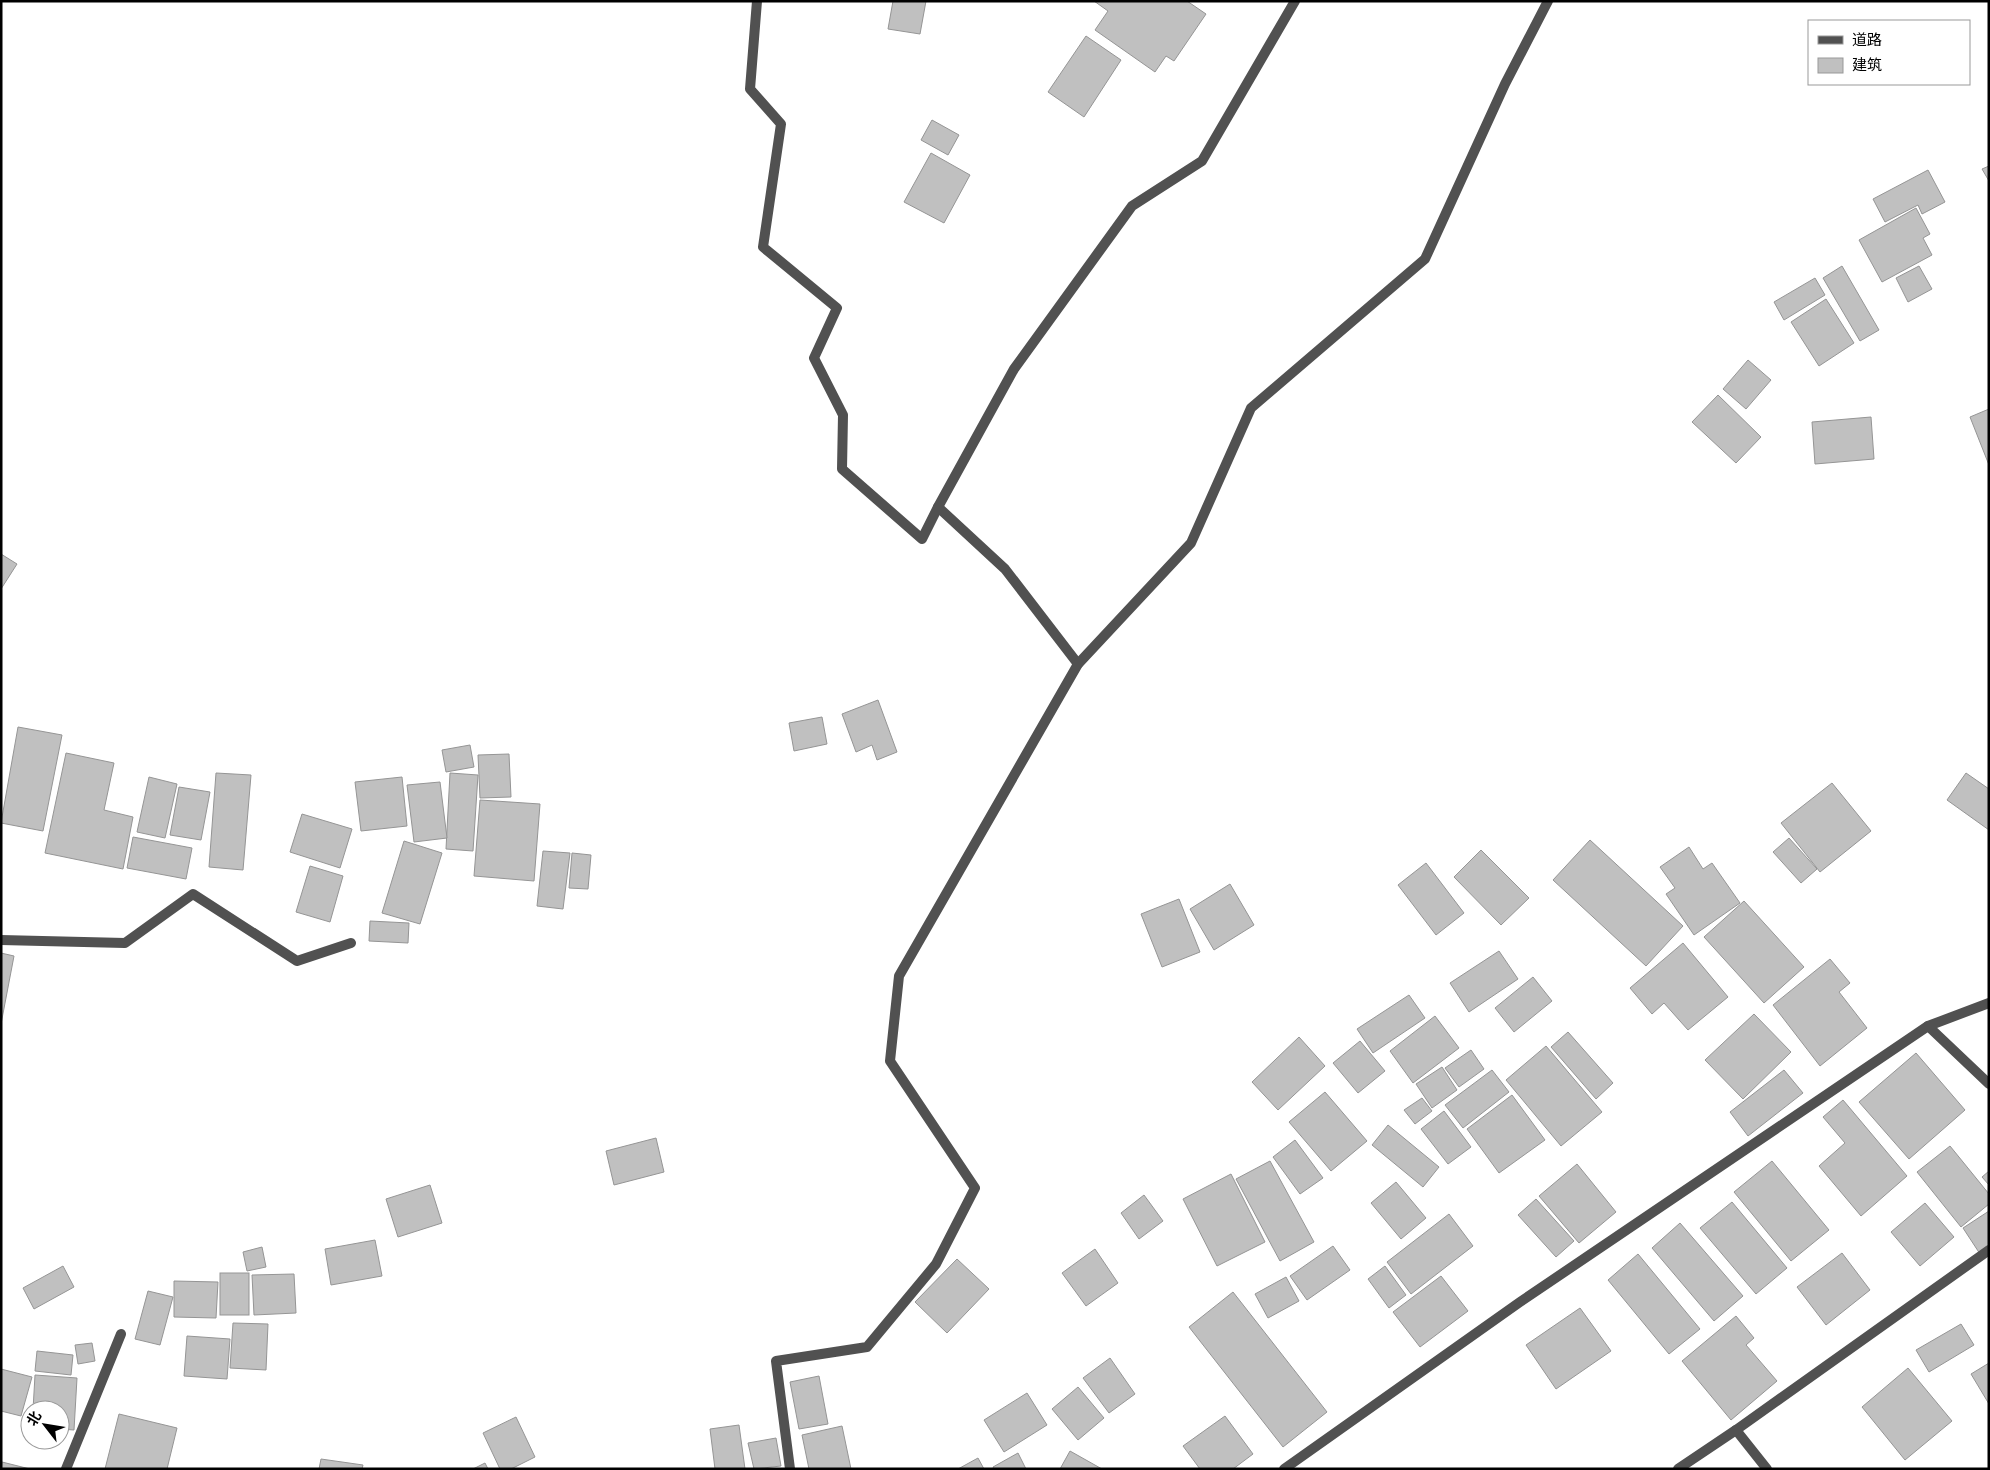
<svg xmlns="http://www.w3.org/2000/svg" width="1990" height="1470" font-family="'DM Sans','Noto Sans SC',sans-serif">
  <rect width="100%" height="100%" fill="#fff"/>
  <g fill="#c0c0c0" stroke="#959595">
    <path d="M893,1h33l-6,33 -32,-5z"/>
    <path d="M1094,1h93l19,13 -32,47 -8,-5 -11,16 -60,-42 13,-19z"/>
    <path d="M1086,36l35,24 -37,57 -36,-25z"/>
    <path d="M932,120l27,15 -11,20 -27,-15z"/>
    <path d="M931,153l39,22 -26,48 -40,-21z"/>
    <path d="M1989,166v15l-7,-12z"/>
    <path d="M1928,170l17,32 -23,12 -4,-9 -33,17 -12,-23z"/>
    <path d="M1916,208l14,26 -7,4 9,17 -50,27 -23,-42z"/>
    <path d="M1842,266l37,64 -19,11 -37,-63z"/>
    <path d="M1919,266l13,23 -24,13 -12,-24z"/>
    <path d="M1815,278l10,17 -41,25 -10,-18z"/>
    <path d="M1826,299l28,44 -35,23 -28,-44z"/>
    <path d="M1748,360l23,20 -25,29 -23,-20z"/>
    <path d="M1718,395l43,42 -25,26 -44,-41z"/>
    <path d="M1989,409v56l-19,-48z"/>
    <path d="M1871,417l3,42 -59,5 -3,-42z"/>
    <path d="M1,554l16,10 -16,25z"/>
    <path d="M878,700l19,52 -20,8 -5,-15 -16,7 -14,-38z"/>
    <path d="M822,717l5,27 -33,7 -5,-28z"/>
    <path d="M18,727l44,8 -19,96 -42,-8z"/>
    <path d="M470,745l4,22 -28,5 -4,-22z"/>
    <path d="M66,753l48,10 -10,47 29,7 -10,52 -78,-16z"/>
    <path d="M509,754l2,43 -31,1 -2,-43z"/>
    <path d="M216,773l35,2 -8,95 -34,-3z"/>
    <path d="M450,773l28,2 -5,76 -27,-2z"/>
    <path d="M1966,773l23,16v41l-42,-30z"/>
    <path d="M149,777l28,7 -12,54 -28,-6z"/>
    <path d="M402,777l5,49 -46,5 -6,-49z"/>
    <path d="M440,782l7,56 -33,4 -7,-57z"/>
    <path d="M1832,783l39,48 -51,41 -39,-49z"/>
    <path d="M179,787l31,5 -9,48 -31,-5z"/>
    <path d="M480,800l60,4 -6,77 -60,-5z"/>
    <path d="M302,814l50,15 -12,39 -50,-16z"/>
    <path d="M133,837l59,11 -6,31 -59,-11z"/>
    <path d="M1789,838l28,31 -16,14 -28,-31z"/>
    <path d="M1590,840l93,86 -37,40 -93,-86z"/>
    <path d="M404,841l38,12 -22,71 -38,-11z"/>
    <path d="M1689,847l14,22 9,-6 28,40 -46,32 -28,-41 9,-6 -15,-21z"/>
    <path d="M1481,850l48,48 -28,27 -47,-48z"/>
    <path d="M543,851l27,2 -7,56 -26,-3z"/>
    <path d="M572,853l19,2 -3,34 -19,-1z"/>
    <path d="M1426,863l38,50 -28,22 -38,-50z"/>
    <path d="M310,866l33,10 -13,46 -34,-10z"/>
    <path d="M1230,884l24,41 -40,25 -24,-41z"/>
    <path d="M1179,899l21,53 -38,15 -21,-53z"/>
    <path d="M1744,901l60,66 -40,36 -60,-66z"/>
    <path d="M370,921l39,2 -1,20 -39,-2z"/>
    <path d="M1683,943l45,54 -40,33 -24,-27 -12,11 -22,-26z"/>
    <path d="M1499,951l19,28 -49,33 -19,-29z"/>
    <path d="M1,953l13,3 -13,68z"/>
    <path d="M1830,959l20,24 -11,9 28,36 -47,38 -47,-61z"/>
    <path d="M1533,977l19,24 -38,31 -19,-24z"/>
    <path d="M1409,995l16,23 -52,35 -16,-24z"/>
    <path d="M1754,1014l37,38 -48,47 -38,-39z"/>
    <path d="M1435,1016l24,32 -46,35 -23,-32z"/>
    <path d="M1568,1032l45,51 -17,16 -45,-52z"/>
    <path d="M1299,1037l26,29 -47,44 -26,-28z"/>
    <path d="M1360,1041l25,30 -27,22 -25,-30z"/>
    <path d="M1546,1046l56,66 -41,34 -55,-66z"/>
    <path d="M1471,1050l13,19 -25,18 -14,-19z"/>
    <path d="M1916,1053l49,57 -56,49 -50,-57z"/>
    <path d="M1442,1067l15,23 -25,18 -16,-24z"/>
    <path d="M1492,1070l17,22 -46,36 -18,-23z"/>
    <path d="M1784,1070l19,23 -55,43 -18,-24z"/>
    <path d="M1325,1092l42,49 -36,30 -42,-49z"/>
    <path d="M1512,1095l33,45 -46,33 -32,-44z"/>
    <path d="M1422,1098l10,13 -17,13 -11,-14z"/>
    <path d="M1843,1100l64,76 -46,40 -42,-50 26,-23 -22,-26z"/>
    <path d="M1444,1111l27,36 -23,17 -27,-35z"/>
    <path d="M1388,1125l51,42 -16,20 -51,-42z"/>
    <path d="M656,1138l8,34 -50,13 -8,-34z"/>
    <path d="M1295,1140l28,38 -23,16 -27,-37z"/>
    <path d="M1950,1146l39,48v10l-28,23 -44,-55z"/>
    <path d="M1270,1161l44,81 -34,19 -44,-82z"/>
    <path d="M1772,1161l57,69 -38,31 -57,-69z"/>
    <path d="M1577,1164l39,48 -37,31 -40,-47z"/>
    <path d="M1989,1171v14l-7,-8z"/>
    <path d="M1231,1174l34,68 -48,24 -34,-67z"/>
    <path d="M1396,1182l30,36 -25,21 -30,-36z"/>
    <path d="M430,1185l12,38 -44,14 -12,-38z"/>
    <path d="M1144,1195l19,26 -24,18 -18,-26z"/>
    <path d="M1536,1199l38,42 -18,16 -38,-42z"/>
    <path d="M1732,1202l55,66 -31,26 -56,-66z"/>
    <path d="M1925,1203l29,34 -34,29 -29,-34z"/>
    <path d="M1989,1211v41l-7,5 -19,-29z"/>
    <path d="M1449,1214l24,32 -62,48 -24,-32z"/>
    <path d="M1680,1223l63,73 -29,25 -62,-73z"/>
    <path d="M375,1240l7,36 -51,9 -6,-36z"/>
    <path d="M1333,1246l17,24 -43,30 -17,-24z"/>
    <path d="M262,1247l4,20 -19,4 -4,-19z"/>
    <path d="M1095,1249l23,34 -32,23 -24,-33z"/>
    <path d="M1842,1253l28,37 -44,35 -29,-38z"/>
    <path d="M1638,1254l62,75 -31,25 -61,-74z"/>
    <path d="M957,1259l32,30 -42,44 -32,-31z"/>
    <path d="M63,1266l11,21 -40,22 -11,-21z"/>
    <path d="M1385,1266l21,29 -17,13 -21,-29z"/>
    <rect x="220" y="1273" width="29" height="42"/>
    <path d="M294,1274l2,39 -42,2 -2,-40z"/>
    <path d="M1441,1276l27,35 -48,36 -27,-35z"/>
    <path d="M1286,1277l13,24 -31,17 -13,-24z"/>
    <path d="M174,1281l44,1 -2,36 -42,-1z"/>
    <path d="M148,1291l25,6 -13,48 -25,-6z"/>
    <path d="M1233,1292l94,120 -44,35 -94,-120z"/>
    <path d="M1580,1308l31,43 -55,38 -30,-44z"/>
    <path d="M1736,1316l18,22 -8,7 31,36 -46,39 -49,-59z"/>
    <path d="M233,1323l35,1 -2,46 -36,-2z"/>
    <path d="M1961,1324l13,21 -45,27 -13,-22z"/>
    <path d="M187,1336l43,3 -3,40 -43,-3z"/>
    <path d="M92,1343l3,18 -17,3 -3,-19z"/>
    <path d="M37,1351l36,4 -2,20 -36,-4z"/>
    <path d="M1110,1358l25,36 -26,19 -26,-35z"/>
    <path d="M1989,1363v41l-18,-30z"/>
    <path d="M1908,1368l44,53 -47,39 -43,-53z"/>
    <path d="M1,1369l31,8 -11,39 -20,-5z"/>
    <path d="M35,1375l42,3 -3,52 -14,-1v-19h-27z"/>
    <path d="M819,1376l9,48 -29,5 -9,-47z"/>
    <path d="M1078,1387l26,31 -26,22 -26,-31z"/>
    <path d="M1027,1393l20,32 -43,27 -20,-32z"/>
    <path d="M119,1414l58,14 -10,41h-62z"/>
    <path d="M1225,1416l28,38 -20,15h-33l-17,-23z"/>
    <path d="M516,1417l19,40 -24,12h-11l-17,-36z"/>
    <path d="M739,1425l6,44h-30l-5,-40z"/>
    <path d="M842,1426l9,43h-42l-7,-34z"/>
    <path d="M776,1438l5,28 -27,3 -6,-26z"/>
    <path d="M1070,1451l32,18h-42z"/>
    <path d="M1018,1453l8,16h-32l-1,-2z"/>
    <path d="M978,1458l6,11h-26z"/>
    <path d="M321,1459l42,6 -1,4h-43z"/>
    <path d="M2,1462l28,7h-29z"/>
    <path d="M485,1463l3,6h-15z"/>
  </g>
  <g fill="none" stroke-linecap="round" stroke-linejoin="round">
    <g stroke="#515151" stroke-width="10">
      <path d="M757,1l-7,88 31,35 -18,123 74,61 -23,50 29,57 -1,54 80,70 16,-32"/>
      <path d="M1078,664l-73,-95 -67,-62 76,-138 118,-163 70,-45 93,-160"/>
      <path d="M1,940l124,3 68,-49 104,67 54,-18"/>
      <path d="M1928,1026l61,58"/>
      <path d="M1736,1430l31,39"/>
      <path d="M66,1469l55,-135"/>
      <path d="M790,1469l-14,-108 91,-14 69,-83 39,-76 -85,-127 9,-85 179,-312 113,-121 60,-135 174,-149 80,-175 43,-83"/>
      <path d="M1284,1469l236,-167 408,-276 61,-23"/>
      <path d="M1678,1469l58,-39 253,-180"/>
    </g>
  </g>
  <rect width="1990" height="1470" fill="none" stroke="#000000" stroke-width="5"/>
  <rect x="1808" y="20" width="162" height="65" fill="#ffffff" stroke="#999999"/>
  <rect x="1818" y="36" width="25" height="8" fill="#515151" stroke="#999999"/>
  <text x="1852" y="45" font-size="15" fill="#000000">道路</text>
  <rect x="1818" y="58" width="25" height="15" fill="#c0c0c0" stroke="#999999"/>
  <text x="1852" y="70" font-size="15" fill="#000000">建筑</text>
  <g transform="translate(45 1425) rotate(301)"><circle r="24" fill="#ffffff" stroke="#999999"/>
  <path d="M0-4L9 19L0 12L-9 19Z" fill="#000000"/>
  <text y="-8" font-size="14" font-weight="bold" text-anchor="middle" fill="#000000">北</text>
  </g>
</svg>
